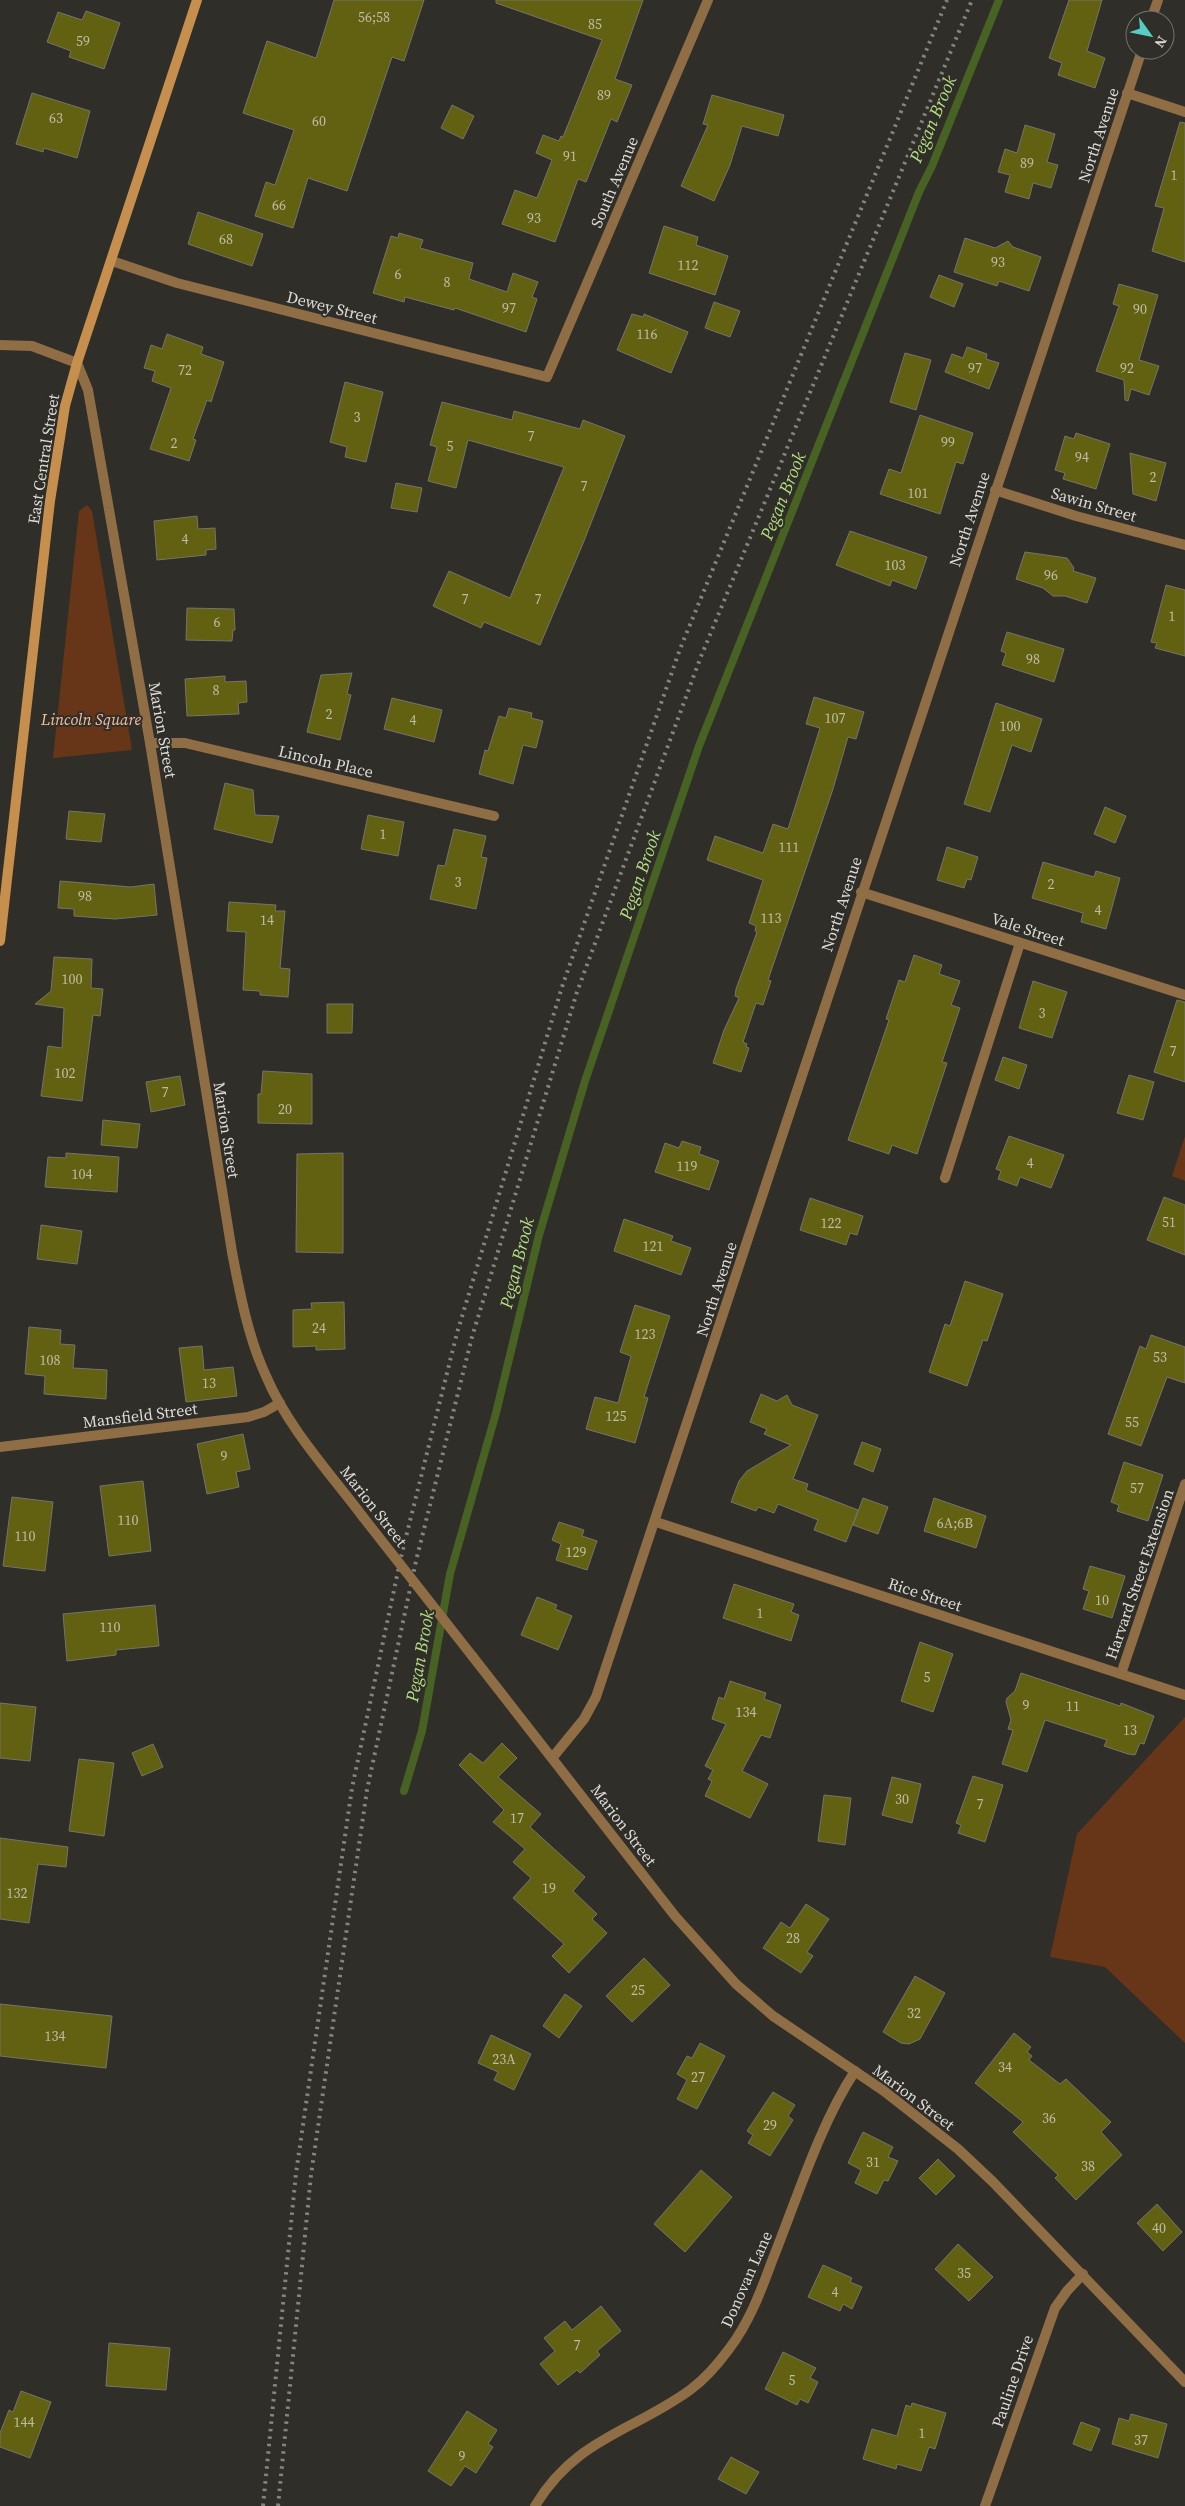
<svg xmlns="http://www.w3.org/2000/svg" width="1185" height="2506" font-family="'Source Serif 4',serif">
  <rect width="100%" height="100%" fill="#302e28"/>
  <g fill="#673619">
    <path d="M87,505l5,6 40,239 -79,8 26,-247z"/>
    <path d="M1185,1136v45l-13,-5z"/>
    <path d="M1185,1717v326l-80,-76 -55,-10 27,-123z"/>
  </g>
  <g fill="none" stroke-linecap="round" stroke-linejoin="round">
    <path stroke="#476222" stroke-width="8" d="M404,1791l18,-60 28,-157 46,-161 43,-178 46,-154 114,-335 220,-554 13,-26 67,-166"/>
  </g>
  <g fill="#616111" stroke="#74746d">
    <path d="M334,0h90l-20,61 -12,-4 -45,134 -39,-13 -15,50 -38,-12 11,-34 9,3 19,-55 -51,-17 24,-72 49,17z"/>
    <path d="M496,0h147l-28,79 17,6 -15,37 -6,-3 -25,63 -8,-3 -23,63 -53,-18 13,-34 22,8 15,-38 -16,-7 7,-18 16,6 2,-5 2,1 39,-97 -106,-37z"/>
    <path d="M1069,0h33l-15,51 18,7 -10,30 -37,-13 4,-12 -13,-5z"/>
    <path d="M86,11l34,12 -16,46 -35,-12 2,-6 -24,-9 11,-30 24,8z"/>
    <path d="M32,93l58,18 -13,47 -33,-10 -1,4 -27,-8z"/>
    <path d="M712,95l72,20 -6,21 -36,-10 -12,39 -16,36 -33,-15 27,-61 -5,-1z"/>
    <path d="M452,105l22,11 -11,23 -22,-11z"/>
    <path d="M1180,122l5,1v139l-33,-11 12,-43 -9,-2z"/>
    <path d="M1025,125l30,9 -8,28 11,3 -7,23 -18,-5 -4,16 -24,-7 5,-17 -12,-3 7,-23 12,4z"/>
    <path d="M198,212l65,22 -11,32 -64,-22z"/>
    <path d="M664,226l34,11 -2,8 32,11 -13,39 -66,-22z"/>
    <path d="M399,233l24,7 -3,8 53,15 -4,16 38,13 6,-19 25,9 -6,15 5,2 -11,33 -71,-24 -1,2 -49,-13 -1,5 -31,-9 18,-57 7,2z"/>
    <path d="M965,238l30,10 13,-7 5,6 28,10 -12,34 -30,-10 -2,5 -43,-14z"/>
    <path d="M939,275l24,9 -9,23 -24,-10z"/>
    <path d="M1119,284l39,11 -19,65 20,6 -10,29 -18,-6 -3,12 -3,-1 -1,-20 -28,-9 23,-65 -6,-2z"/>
    <path d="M714,302l26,9 -10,26 -25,-9z"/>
    <path d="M632,314l11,3 1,-3 44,18 -17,41 -54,-23z"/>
    <path d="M167,334l36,13 -2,7 23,8 -13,40 -4,-2 -14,39 3,1 -7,21 -39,-12 21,-61 -19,-7 3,-10 -11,-3 7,-23 11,4z"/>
    <path d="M967,347l20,7 -1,5 13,4 -10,26 -44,-17 7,-18 11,4z"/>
    <path d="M905,353l26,7 -15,50 -26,-8z"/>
    <path d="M345,382l38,10 -17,70 -21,-5 2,-10 -17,-5z"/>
    <path d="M442,402l70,18 2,-9 66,18 3,-9 42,16 -41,105 -44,104 -56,-23 -3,6 -48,-22 16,-35 61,27 54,-131 -96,-27 -12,48 -28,-7 9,-34 -7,-2z"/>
    <path d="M920,415l53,18 -10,31 -7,-2 -16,52 -60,-20 9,-25 12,4z"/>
    <path d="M1076,433l34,11 -14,45 -33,-10 2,-6 -10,-3 10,-34 9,3z"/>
    <path d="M1130,453l36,10 -10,38 -23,-7z"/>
    <path d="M396,483l26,5 -5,24 -26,-4z"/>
    <path d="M197,516l1,13 17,-1 1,21 -10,1v5l-49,5 -3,-39z"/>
    <path d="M850,531l77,26 -11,32 -24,-9 -2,6 -54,-21z"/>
    <path d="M1025,552l42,6 7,10 -1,3 23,7 -9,25 -22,-7h-12l-10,-8 -27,-9z"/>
    <path d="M1166,585l19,5v66l-30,-8 2,-5 -6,-1z"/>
    <path d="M187,608l47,1 1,21h-2l-1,11 -46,-1z"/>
    <path d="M1007,632l57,17 -10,33 -52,-17 4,-12 -5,-2z"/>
    <path d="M352,673l-5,21 4,1 -11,45 -33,-8 14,-57z"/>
    <path d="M225,676v6l21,-1 1,21 -9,1 1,11 -52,2 -2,-37z"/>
    <path d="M814,697l50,15 -8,27 -8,-2 -15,52 -65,191 3,1 -8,24 -7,-2 -13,39 4,2 -1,3 3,1 -8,24 -28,-9 11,-33 15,-32 -4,-2 1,-7 21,-57 -2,-1 1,-5 -7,-3 14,-43 -56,-20 8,-24 48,17 10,-29 15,5 32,-101 -14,-4z"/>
    <path d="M392,698l50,12 -8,32 -50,-13z"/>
    <path d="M996,703l46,16 -11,33 -19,-7 -22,67 -26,-8z"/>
    <path d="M509,708l23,5 -1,5 12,3 -7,27 -13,-3 -10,39 -34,-10 6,-24 3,1 11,-35 7,2z"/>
    <path d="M225,783l28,7 2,25 24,1 -7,27 -58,-14z"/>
    <path d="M1105,807l21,9 -11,27 -21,-9z"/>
    <path d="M69,811l36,3 -4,28 -35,-3z"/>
    <path d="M368,815l36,7 -6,34 -37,-7z"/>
    <path d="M454,829l32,7 -5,21 6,1 -11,51 -46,-10 8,-34 7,1z"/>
    <path d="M947,847l31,10 -7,23 -4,-1 -3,9 -27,-8z"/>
    <path d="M1043,862l51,15 2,-6 24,7 -14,51 -25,-7 2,-9 -51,-15z"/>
    <path d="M60,881l71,6 23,-3 3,31 -42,4 -41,-3v-7l-16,-1z"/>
    <path d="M229,902l47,3 -1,6h10l-5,57 10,1 -2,28 -28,-2v-4l-17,-1 3,-58 -19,-1z"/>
    <path d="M914,955l28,10 -3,9 21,7 -9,24 9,3 -18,54 5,1 -30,91 -25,-9 -3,9 -41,-14 41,-120 -3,-1 13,-39 6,2z"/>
    <path d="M54,957l38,2 -1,29 12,1 -3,27 -7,-1 -11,86 -41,-5 7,-50 14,2 2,-40 -29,-4 16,-13z"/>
    <path d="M1033,981l34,11 -15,46 -33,-10z"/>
    <path d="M1177,1000l8,2v80l-31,-10z"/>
    <path d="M327,1004h26l-1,29h-25z"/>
    <path d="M1003,1057l24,8 -8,24 -24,-9z"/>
    <path d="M263,1071l49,3v50l-54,-1v-29h3z"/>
    <path d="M1129,1075l25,7 -11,38 -26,-7z"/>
    <path d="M180,1076l5,29 -34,7 -5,-30z"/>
    <path d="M103,1120l37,4 -3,24 -36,-3z"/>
    <path d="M1009,1136l55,19 -13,33 -31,-11 -3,9 -19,-7 3,-8 -5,-2z"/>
    <path d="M682,1141l19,6 -2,7 20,7 -10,29 -54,-18 10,-29 14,5z"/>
    <path d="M66,1153l53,4 -2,35 -72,-5 3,-30 18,1z"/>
    <path d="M343,1153v100l-47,-1 1,-98z"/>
    <path d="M1164,1197l21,8v50l-38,-15z"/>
    <path d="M810,1198l53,18 -6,19 -7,-2 -4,12 -46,-15z"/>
    <path d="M624,1219l49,17 -2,5 20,7 -10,27 -67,-24z"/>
    <path d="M41,1225l41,6 -5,33 -40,-5z"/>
    <path d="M965,1281l38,13 -16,47 -4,-1 -16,46 -38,-14 16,-48 5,2z"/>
    <path d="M344,1302l1,47 -29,1v-4l-23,1v-37l19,-1 -1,-6z"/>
    <path d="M635,1305l35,11 -26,81 4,1 -13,45 -49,-14 9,-32 23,6 13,-47 -11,-4z"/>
    <path d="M29,1327l32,3 -1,14 15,1 -2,23 34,2 -1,29 -62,-5 1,-18 -20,-2z"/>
    <path d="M1151,1335l34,12v36l-18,-6 -26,69 -33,-12 32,-88 6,3z"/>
    <path d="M202,1346l2,24 29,-3 4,29 -51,6 -7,-54z"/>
    <path d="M761,1394l16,7 10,-6 5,10 26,10 -25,64 15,5 -2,6 52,20 -12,32 -32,-12 4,-10 -40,-16 -4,9 -16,-6 -2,4 -25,-9 8,-21 8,-10 44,-26 -27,-11 3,-5 -17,-7z"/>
    <path d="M243,1434l7,35 -14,3 3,15 -32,7 -10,-50z"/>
    <path d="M862,1442l19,7 -8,23 -19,-8z"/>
    <path d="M1124,1462l39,13 -15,46 -31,-10 2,-6 -8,-3z"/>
    <path d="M143,1481l8,70 -42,5 -9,-70z"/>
    <path d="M12,1497l41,5 -8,69 -42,-5z"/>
    <path d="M863,1498l25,9 -10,27 -25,-9z"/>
    <path d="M934,1498l52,18 -10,32 -52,-17z"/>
    <path d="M559,1522l25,8 -2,6 15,5 -10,29 -31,-10 5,-16 -9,-4z"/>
    <path d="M1090,1566l35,10 -13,42 -29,-9 6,-18 -6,-2z"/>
    <path d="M734,1584l60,20 -3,8 8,3 -8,26 -68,-23z"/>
    <path d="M537,1597l20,8 -2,4 17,7 -14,34 -37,-15z"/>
    <path d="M155,1605l4,41 -43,4v5l-49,6 -4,-47z"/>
    <path d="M920,1642l33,12 -20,58 -32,-11z"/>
    <path d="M1021,1673l99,33 1,-3 33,13 -10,28 -4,-1 -5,12 -7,-1 -24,-8 3,-6 -62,-20 -18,52 -25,-8 11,-34 -5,-1 3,-9 -5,-18 1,-4 8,-7z"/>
    <path d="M730,1681l36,12 -2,6 17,6 -11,33 -9,-3 -19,36 26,13 -18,34 -45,-22 7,-15 -4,-2 5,-9 -8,-4 21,-42 -14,-5 7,-22 5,2z"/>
    <path d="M0,1703l36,4 -6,54 -30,-3z"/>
    <path d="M502,1743l15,15 -19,19 43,37 -11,13 55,50 -12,14 24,23 -5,5 15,14 -38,40 -17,-17 12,-12 -51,-46 18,-20 -18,-16 12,-13 -32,-27 11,-12 -45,-45 11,-12 13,10z"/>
    <path d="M153,1744l10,23 -21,9 -10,-23z"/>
    <path d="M79,1759l35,4 -10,73 -35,-5z"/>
    <path d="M973,1776l30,9 -18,57 -27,-9 3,-8 -5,-2z"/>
    <path d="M892,1777l29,7 -9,39 -30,-8z"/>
    <path d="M824,1795l27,3 -6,47 -27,-4z"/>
    <path d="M0,1838l68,9 -2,20 -28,-3 -9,59 -29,-4z"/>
    <path d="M806,1904l23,15 -22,33 6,4 -12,17 -38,-25 18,-26 9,6z"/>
    <path d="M644,1958l26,27 -38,37 -26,-26z"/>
    <path d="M915,1976l30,17 -25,46 -11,5 -8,-1 -18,-11z"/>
    <path d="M565,1994l17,12 -23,32 -16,-12z"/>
    <path d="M0,2004l112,12 -6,52 -106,-12z"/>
    <path d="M1014,2033l17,14 -4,5 5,4 -3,4 31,24 6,-5 45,43 -10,10 21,23 -46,45 -21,-22 3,-3 -45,-43 10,-10 -48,-39z"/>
    <path d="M491,2035l40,19 -17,36 -20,-10 4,-8 -20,-9z"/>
    <path d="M700,2043l25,13 -28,53 -20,-10 10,-19 -10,-6 10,-18 5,2z"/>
    <path d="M773,2092l22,13 -7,11 5,4 -23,36 -22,-13 5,-8 -6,-4z"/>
    <path d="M863,2132l30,15 -5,10 10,4 -10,20 -4,-1 -7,14 -22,-11 6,-13 -13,-7z"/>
    <path d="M938,2159l17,17 -19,19 -17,-17z"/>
    <path d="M701,2170l31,27 -47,55 -31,-28z"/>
    <path d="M1157,2204l25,28 -19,19 -26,-28z"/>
    <path d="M958,2244l35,33 -24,24 -34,-32z"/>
    <path d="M823,2265l29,13 -2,4 12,5 -10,22 -9,-5 -3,7 -32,-14z"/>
    <path d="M601,2306l20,25 -24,20 3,4 -20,18 -3,-3 -19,15 -18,-21 15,-13 -11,-13 21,-17 7,9z"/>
    <path d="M109,2343l61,5 -4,42 -60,-4z"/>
    <path d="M783,2352l33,16 -6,10 8,4 -10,21 -8,-4 -3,6 -32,-16z"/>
    <path d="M21,2391l30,11 -21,56 -30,-11v-14l9,-23 4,2z"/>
    <path d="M912,2403l34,10 -11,36 -6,-2 -8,24 -24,-7 -1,5 -33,-10 9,-30 25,7 9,-31 5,2z"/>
    <path d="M467,2411l30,19 -9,14 5,3 -17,26 -11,-7 -14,20 -23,-15z"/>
    <path d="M1131,2414l36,10 -9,34 -46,-14 7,-26 10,3z"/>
    <path d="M1081,2422l19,7 -9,22 -18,-7z"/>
    <path d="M731,2457l28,15 -13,22 -28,-15z"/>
  </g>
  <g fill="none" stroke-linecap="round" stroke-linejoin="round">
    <g stroke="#8f6d45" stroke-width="10">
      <path d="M1151,20l7,-20"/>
      <path d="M1127,93l58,19"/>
      <path d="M112,261l65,22 370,94 161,-377"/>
      <path d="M995,490l81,26 109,29"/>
      <path d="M150,743h35l309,73"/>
      <path d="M861,892l324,103"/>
      <path d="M945,1178l75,-235"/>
      <path d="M0,1447l248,-30 16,-5 16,-9"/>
      <path d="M656,1522l529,173"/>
      <path d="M1121,1674l64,-190"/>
      <path d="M553,1757l31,-38 12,-22 546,-1647"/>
      <path d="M535,2506c41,-68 97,-74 155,-116 15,-11 28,-26 39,-41 20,-26 32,-58 43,-88 25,-62 47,-135 83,-190"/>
      <path d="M985,2506l70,-198 12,-17 16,-17"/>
    </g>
    <g stroke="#8f6d45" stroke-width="10">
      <path d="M0,345l32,1 45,17 11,27 62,353 82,509c8,42 16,85 34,124 22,52 64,97 97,141"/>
      <path d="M473,1657l202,259 61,68 37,32 111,75 74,58 35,33 192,200"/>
    </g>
    <path stroke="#c68f4d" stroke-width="10" d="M0,941l50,-440 15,-95 12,-43 120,-363"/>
    <g stroke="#868480" stroke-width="4" stroke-dasharray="2.5 5" stroke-linecap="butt">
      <path d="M263,2506l33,-333 56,-385 49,-231 56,-224 105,-346 118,-338 267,-649"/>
      <path d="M278,2506l33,-331 56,-385 49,-229 56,-224 105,-345 123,-333 272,-659"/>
    </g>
    <path stroke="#8f6d45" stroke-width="10" d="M363,1517l110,140"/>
  </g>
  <g text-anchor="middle" stroke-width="4" stroke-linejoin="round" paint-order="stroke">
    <g font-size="14" fill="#bebca6">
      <text x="374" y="22">56;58</text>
      <text x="595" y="29">85</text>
      <text x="83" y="46">59</text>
      <text x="604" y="100">89</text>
      <text x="56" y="123">63</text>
      <text x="319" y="126">60</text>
      <text x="570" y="161">91</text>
      <text x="1027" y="168">89</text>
      <text x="1174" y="180">1</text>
      <text x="279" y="210">66</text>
      <text x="534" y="223">93</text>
      <text x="226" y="244">68</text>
      <text x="998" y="267">93</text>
      <text x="688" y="270">112</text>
      <text x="398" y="279">6</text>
      <text x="447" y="287">8</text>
      <text x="509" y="313">97</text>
      <text x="1140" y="314">90</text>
      <text x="647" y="339">116</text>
      <text x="975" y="373">97</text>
      <text x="1127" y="373">92</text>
      <text x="185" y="375">72</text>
      <text x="357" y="422">3</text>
      <text x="531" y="441">7</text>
      <text x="948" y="447">99</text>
      <text x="174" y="448">2</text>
      <text x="450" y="451">5</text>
      <text x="1082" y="462">94</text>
      <text x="1153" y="482">2</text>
      <text x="584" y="491">7</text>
      <text x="918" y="498">101</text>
      <text x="185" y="544">4</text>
      <text x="895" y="570">103</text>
      <text x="1051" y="580">96</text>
      <text x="465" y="604">7</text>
      <text x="538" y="604">7</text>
      <text x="1172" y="621">1</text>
      <text x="217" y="627">6</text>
      <text x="1033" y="664">98</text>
      <text x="216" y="695">8</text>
      <text x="329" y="719">2</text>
      <text x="835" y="723">107</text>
      <text x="413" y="725">4</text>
      <text x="1010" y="731">100</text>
      <text x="383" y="839">1</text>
      <text x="789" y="852">111</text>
      <text x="458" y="887">3</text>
      <text x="1051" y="889">2</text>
      <text x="85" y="901">98</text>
      <text x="1098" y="915">4</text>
      <text x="771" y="923">113</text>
      <text x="267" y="925">14</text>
      <text x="72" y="984">100</text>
      <text x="1042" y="1018">3</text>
      <text x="1173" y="1056">7</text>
      <text x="65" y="1078">102</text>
      <text x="165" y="1097">7</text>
      <text x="285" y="1114">20</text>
      <text x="1030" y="1168">4</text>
      <text x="687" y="1171">119</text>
      <text x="82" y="1179">104</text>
      <text x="1169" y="1227">51</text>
      <text x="831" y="1228">122</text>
      <text x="653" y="1251">121</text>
      <text x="319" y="1333">24</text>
      <text x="645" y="1339">123</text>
      <text x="1160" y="1362">53</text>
      <text x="50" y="1365">108</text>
      <text x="209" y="1388">13</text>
      <text x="616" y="1421">125</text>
      <text x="1132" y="1427">55</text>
      <text x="224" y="1461">9</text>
      <text x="1137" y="1493">57</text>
      <text x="128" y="1525">110</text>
      <text x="955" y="1528">6A;6B</text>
      <text x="25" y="1541">110</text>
      <text x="576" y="1557">129</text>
      <text x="1102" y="1605">10</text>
      <text x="760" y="1618">1</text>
      <text x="110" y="1632">110</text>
      <text x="927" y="1682">5</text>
      <text x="1026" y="1710">9</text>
      <text x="1073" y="1711">11</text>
      <text x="746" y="1717">134</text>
      <text x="1130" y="1735">13</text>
      <text x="902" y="1804">30</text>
      <text x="980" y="1809">7</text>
      <text x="517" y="1823">17</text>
      <text x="549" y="1893">19</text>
      <text x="17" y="1898">132</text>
      <text x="793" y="1943">28</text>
      <text x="638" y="1995">25</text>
      <text x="914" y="2018">32</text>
      <text x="55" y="2041">134</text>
      <text x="504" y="2064">23A</text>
      <text x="1005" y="2072">34</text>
      <text x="698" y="2082">27</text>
      <text x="1049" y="2123">36</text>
      <text x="770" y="2130">29</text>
      <text x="873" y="2167">31</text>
      <text x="1088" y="2171">38</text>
      <text x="1159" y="2233">40</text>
      <text x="964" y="2278">35</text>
      <text x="835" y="2297">4</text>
      <text x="577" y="2350">7</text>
      <text x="792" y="2385">5</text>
      <text x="24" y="2427">144</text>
      <text x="922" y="2438">1</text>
      <text x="1141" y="2445">37</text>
      <text x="462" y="2461">9</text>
    </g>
    <g font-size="16" fill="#dddbd8" stroke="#302e28">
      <text transform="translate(1098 135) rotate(-72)" y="6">North Avenue</text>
      <text transform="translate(614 182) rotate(-67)" y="6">South Avenue</text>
      <text transform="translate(332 307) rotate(14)" y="6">Dewey Street</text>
      <text transform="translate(43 459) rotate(-81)" y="6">East Central Street</text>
      <text transform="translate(1094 504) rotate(16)" y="6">Sawin Street</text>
      <text transform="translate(969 519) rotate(-72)" y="6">North Avenue</text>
      <text transform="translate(163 730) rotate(80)" y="6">Marion Street</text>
      <text transform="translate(326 761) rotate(13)" y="6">Lincoln Place</text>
      <text transform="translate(841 904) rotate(-72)" y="6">North Avenue</text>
      <text transform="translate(1028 929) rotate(18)" y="6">Vale Street</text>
      <text transform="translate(227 1130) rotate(81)" y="6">Marion Street</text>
      <text transform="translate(716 1289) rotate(-72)" y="6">North Avenue</text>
      <text transform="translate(140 1415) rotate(-7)" y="6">Mansfield Street</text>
      <text transform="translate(374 1506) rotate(52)" y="6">Marion Street</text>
      <text transform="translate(1139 1574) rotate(-71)" y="6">Harvard Street Extension</text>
      <text transform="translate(925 1594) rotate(18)" y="6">Rice Street</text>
      <text transform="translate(624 1825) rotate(53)" y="6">Marion Street</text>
      <text transform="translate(914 2097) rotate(37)" y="6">Marion Street</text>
      <text transform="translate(746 2279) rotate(-66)" y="6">Donovan Lane</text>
      <text transform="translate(1012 2381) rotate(-71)" y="6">Pauline Drive</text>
    </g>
    <g font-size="16" font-style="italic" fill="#f5bea0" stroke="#302e28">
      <text x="91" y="725">Lincoln Square</text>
    </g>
    <g font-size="18" font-style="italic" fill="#b3dd82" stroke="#302e28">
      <text transform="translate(933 119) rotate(-67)" y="6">Pegan Brook</text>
      <text transform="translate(783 496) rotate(-68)" y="6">Pegan Brook</text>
      <text transform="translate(640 875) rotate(-71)" y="6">Pegan Brook</text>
      <text transform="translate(517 1263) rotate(-76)" y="6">Pegan Brook</text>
      <text transform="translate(420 1656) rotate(-80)" y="6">Pegan Brook</text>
    </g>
  </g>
  <g transform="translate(1150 35) rotate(123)"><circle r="24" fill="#302e28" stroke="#75736e"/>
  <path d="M0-4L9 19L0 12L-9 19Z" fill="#56cec4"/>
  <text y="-8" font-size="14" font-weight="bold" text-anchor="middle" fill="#dddbd8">N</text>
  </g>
</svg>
